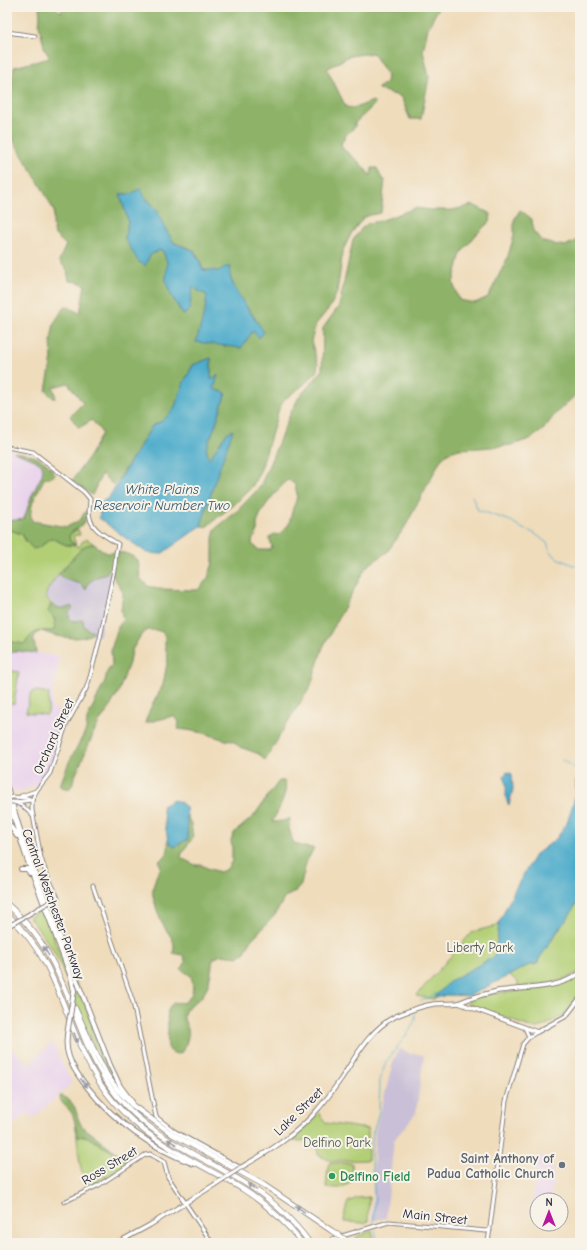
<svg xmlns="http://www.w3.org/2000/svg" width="587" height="1250" font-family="'Comic Neue',sans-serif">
  <rect width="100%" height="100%" fill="#f7f3e8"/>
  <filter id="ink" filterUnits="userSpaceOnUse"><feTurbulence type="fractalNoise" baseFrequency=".025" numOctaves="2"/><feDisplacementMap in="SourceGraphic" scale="8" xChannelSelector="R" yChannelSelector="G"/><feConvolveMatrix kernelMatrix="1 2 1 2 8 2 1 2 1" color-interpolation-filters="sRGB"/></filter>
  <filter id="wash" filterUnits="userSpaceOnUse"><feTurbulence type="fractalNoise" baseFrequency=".012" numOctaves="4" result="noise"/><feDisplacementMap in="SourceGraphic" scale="16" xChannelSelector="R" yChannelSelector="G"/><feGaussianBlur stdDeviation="0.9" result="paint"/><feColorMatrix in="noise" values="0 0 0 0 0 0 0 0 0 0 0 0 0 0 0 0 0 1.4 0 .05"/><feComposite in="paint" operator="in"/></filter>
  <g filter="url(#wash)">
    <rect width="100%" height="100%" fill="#efdcbb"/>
    <g fill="#e9d2ed">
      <path d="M7,449l4,1 24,10 7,5 1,4 -1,6 -11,22 -4,17 -3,5 -3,1h-10l-4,1z"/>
      <path d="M17,651l43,5 -8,43v9l18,6 -8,18 -9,30 -4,9 -14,15 -10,4 -13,2 -2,-3 -3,-14v-121z"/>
      <path d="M52,1042l20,41 -39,36 -6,-6 -20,17v-46l4,-4 -4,-4v-23l5,-5 16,16z"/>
      <path d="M538,1155l14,4v6l2,11 -4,24h-13v10l-6,-2z"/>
    </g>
    <g fill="#c9bfd7">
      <path d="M111,567l2,5 -7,30 -6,34 -10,-1 3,-2 -23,-14 -2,-4 1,-8 -2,2h-3l-9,-3 -8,-8 -1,-3 4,-10 9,-11 1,2 21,8 5,5 2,-5 11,-8 6,-1 3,-2z"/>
      <path d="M399,1048l9,5 16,2 -8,58 -22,27 -8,78 -14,2 3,-88 18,-70z"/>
    </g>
    <g fill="#b2cf76" stroke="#6a7858">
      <path d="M7,529l15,5 4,8 17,3c10,-12 14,-2 25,0 1,1 5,0 7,0l-5,-4 -1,-5 4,-4 5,-3 2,6h-3l-4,1 3,9 3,2 4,-6 4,-2 7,5c-3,0 -7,1 -9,2 -8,6 -40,41 -39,50 0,3 4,5 5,8l-2,6c4,6 9,14 4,21h-11l-8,2 -10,11 -17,-3z"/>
      <path d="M7,670l12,2 -5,32 -7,-1z"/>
      <path d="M33,691h5l11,2 -1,20 -2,2 -20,-3 4,-17z"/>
      <path d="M580,898v73c-20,13 -39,14 -62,16v-4l-8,-8 19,-10h6l3,-2 1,-4c14,-21 28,-40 41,-61z"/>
      <path d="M43,909l27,71 1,11 -10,-25 -9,-18 -23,-31z"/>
      <path d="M499,925l-4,31 -45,25 -17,18 -17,-3 56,-64z"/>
      <path d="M580,974v21l-15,19 -21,12 -7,2 -7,-1 -14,-5v-1l-48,-17v-3c35,-16 79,-4 112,-27z"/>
      <path d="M75,980l34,90 9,16 -13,-18 -21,-43 -10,-25 2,-8z"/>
      <path d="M319,1113l7,10 42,6v31l-37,1 -13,-6 -1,-15 -23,1 -2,-3z"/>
      <path d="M86,1136l45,27 -43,25c-9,-18 -9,-31 -11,-51z"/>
      <path d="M329,1163h23v11l-2,9 -10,5h-14l2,-22z"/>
      <path d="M369,1197l-1,24 -3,2 -21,-1 1,-10 3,-10 9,-4z"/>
      <path d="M372,1231l3,12h-15l-4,-2 1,-2 -1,-2z"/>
    </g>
    <g fill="#8db267" stroke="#586a51" fill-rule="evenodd">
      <path d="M39,7h15l7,5 3,-5h375l-11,21 -5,23 6,26 -8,42h-11l-9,-22 -23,-8v-1l8,-5 1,-9 -14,-21 -24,3 -22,13 19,38 9,1 18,-7 2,3 -20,19v4l-9,8 -5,9 2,5 16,13 12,14 1,-8h5l5,11 3,1 -4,33 -11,2 -7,3 -12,16 -8,16 -6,43 -7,14 -14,17 -5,17 7,23 -2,9 -14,13 -17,13 -6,10 -18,60 -9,18 -14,14 -32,26 -5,-1 13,-42 13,-51 -18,27 -3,-12 8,-19 12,-36 -13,-4 4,-14 -6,5v-22l-18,7 -9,17 -10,27 -12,12 -10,5 -32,52 -7,7 -11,-11 -10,21 -20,-14 18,-26 12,-22 -10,-13 -13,8 -9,-12 13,-13 -15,-20 -15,4 3,11h-3l-7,-7 6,-33 -1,-18 3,-17 11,-17 15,7 5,-28 -7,-3 -9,-1 -2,-11 -8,-9 7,-16 -11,-10 -2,-10 1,-14 -12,-23 -35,-58 7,-63 36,-9 -5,-8 -6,-25 1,-9zM120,194c7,0 15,0 22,2 13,4 22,34 31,45 5,6 15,5 20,9 5,4 8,14 10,20l17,1 9,3 8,19 20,28 2,16 -6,-6 -48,-20 2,-16 -9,-4 -5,-6 -4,26 -6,4 -13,-22 -4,-12 1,-19 -4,-11 -3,-1 -10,5 -25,-16 3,-18z"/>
      <path d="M473,205l18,9 -1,7 -15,15 -14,17 -8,30 6,17 16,3 13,-6 19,-38 7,-23v-16l6,-10 12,9 1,12 10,11 22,4 15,-7 -1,153 -23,21 -13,17 -13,9 -18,6 -32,3 -21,1 -12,4 -7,8 -35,66 -18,25 -21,15 -43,80 -13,41 -20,30 -25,43 -6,-7 -19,-7 -7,-6 -8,-1 -21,-7 -17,-3 -9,-1 1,-8 -6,-5 -28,7 5,-14 13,-24 5,-27 -3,-12v-10l-3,-4 -6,-2h-8l-7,5 -9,15 -1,7 -12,34 -12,21 -6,7 -6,11 -22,51v3l-4,5 -7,-2 -2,-2 9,-23 17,-32 1,-11 18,-38 2,-9 5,-7 -1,-15 7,-23 5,-7 -2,-10 2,-17 -2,-5 -7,-10 -3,-11 -6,8 -6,1 -11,7 -2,7 -5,-6 -17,-5 -5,-5 23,-26 4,-3 8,-1 13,9c15,-1 18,-2 31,7l2,18 8,8 9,3 41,1 10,-12 5,-15v-25l2,-9 21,-17 24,-25 31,-75 8,-15 23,-26 1,-43 16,-22 14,-66 9,-12 7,-5 11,-2 35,-13 17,2h20zM287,480l4,1 4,4 2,9 -1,7 -3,7 -4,16 -10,11 -4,-1 -6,3 3,10 -2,3h-11l-7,-6c0,-7 3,-6 5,-11 1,-4 -1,-9 1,-13 5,-15 19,-28 29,-40z"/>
      <path d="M14,452c17,2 32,6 41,22 -3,5 -7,3 -11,5 -6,13 -17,28 -12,42l35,6 14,-8 3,-6 3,-3c-1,20 -10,14 -18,26l1,5 6,4h-10l-12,-6h-4l-12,9 -5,1 -3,-3 -8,-12 -15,-5v-8l17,-2 7,-22 11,-22 1,-6 -1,-4 -7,-5z"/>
      <path d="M51,604c6,4 14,6 20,2l1,1v2c-4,4 -4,5 -2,10l4,2 9,-1 1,6 6,5h3v2c-12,9 -39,4 -51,-2h11l2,-2 -1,-4 1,-6 -7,-7z"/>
      <path d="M40,631c-11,8 -4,12 -4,22l-19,-2 -10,3v-13l17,3c7,-6 4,-10 16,-13z"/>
      <path d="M279,781h5c6,9 -7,32 -12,41l11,-1 7,-3 -1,10 4,14 9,5 12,1 -8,15 -5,22 -6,7 -10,5 -10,18 -24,25 -6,12 -7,5 -17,-2 -8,4c-2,12 -3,26 -10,36 -5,7 -17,10 -19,19 -1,6 2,9 4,15 2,6 -3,20 -8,25 -17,0 -12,-15 -12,-26 -1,-12 -3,-29 15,-25 11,-7 11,-15 8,-27l-10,-7c5,-5 5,-8 2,-14l-10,-2c4,-12 -4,-18 -10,-28 -4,-6 -8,-22 -10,-29 -1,-6 1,-13 3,-19 2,-6 7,-7 3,-16 9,-6 10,-10 9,-20l6,6 7,-3 6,-25 -1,-6 5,11 2,13c-4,7 -12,14 -12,21l14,7h7l5,3 13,4 7,-3 5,-8v-12l-1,-9 3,-7 20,-17 8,-12z"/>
      <path d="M60,1096h3c5,3 9,6 12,12 3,7 2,12 8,19l48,36 -45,-27 -9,1c-1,-8 -2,-19 -6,-25 -4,-6 -11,-8 -11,-16z"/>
    </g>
    <g fill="#4cabcb" stroke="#376683">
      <path d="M141,188l3,8 13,14 7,17 10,16 19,7 6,10 4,10 17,1 5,-4h6c0,2 -1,4 -1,6 -1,13 26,46 34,59l-5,6 -6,-7 -12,17 -45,-6 9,-31 2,-16 -9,-4 -5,-5 -4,25 -6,4 -13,-22 -4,-12 1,-19 -4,-11 -3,-1 -10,5 -5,11 -7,-5 -13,-22 3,-18 -8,-27h11z"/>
      <path d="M211,358v21l7,-4 -4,14 12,4 -12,36 -8,19 3,11 18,-26 6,-3 -19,54 -13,42 -34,24 -6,4 -14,-1 -23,-16 -25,-19 2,-15 8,-6 43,-71 10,-5 12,-12 10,-27 9,-17z"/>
      <path d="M507,772l5,2 1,15 -4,16c-5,-7 -2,-12 -3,-19 0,-4 -1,-7 -2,-10z"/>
      <path d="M580,776v122l-14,23 -6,6 -21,32c-1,6 -5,6 -10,6l-60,31 -23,-1 -13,4 17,-18 45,-25 4,-33 16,-34 20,-34 21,-16 11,-16 9,-29v-14z"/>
      <path d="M174,800l6,2 6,5 2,28v4l-14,8 -6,-6 -6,-35z"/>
    </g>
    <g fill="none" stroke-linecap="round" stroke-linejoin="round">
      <g stroke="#4cabcb" stroke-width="1">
        <path d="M472,496l6,14 33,11 12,8 11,4 13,10 4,10 8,6 14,6 7,1"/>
        <path d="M562,760l18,11"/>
        <path d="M421,1001l17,-8"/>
        <path d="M374,1222l1,-21 -4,-48 2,-21 6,-20 1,-32 6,-18 24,-32 5,-10v-6"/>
        <path d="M375,1230l3,13"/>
      </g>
    </g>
  </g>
  <g filter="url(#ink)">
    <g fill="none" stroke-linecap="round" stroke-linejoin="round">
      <defs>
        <g id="tertiary">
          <path d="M7,32l28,4"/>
          <path d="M7,447l26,5 51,40 6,7c0,6 -2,13 0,19 2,12 19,20 28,26l-2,9 -1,12 -15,73 -10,39 -4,12 -20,36 -16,48 -14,18 -4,9v10l9,48 4,12 13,28 -6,3"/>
          <path d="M21,796l15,-5"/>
          <path d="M13,797l15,1 4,2"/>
          <path d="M14,802l9,4 10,10"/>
          <path d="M16,802l16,-2"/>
          <path d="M93,886l40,116 23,115 18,14 67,37"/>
          <path d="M31,913l10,-6"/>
          <path d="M525,1028l4,9"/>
          <path d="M64,1202l35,-17 46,-30 5,-1 14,8 4,15 44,66"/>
          <path d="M328,1243l4,-4 57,-17 97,9 4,-1"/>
          <path d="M488,1243l18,-142 17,-57 6,-7 8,-5"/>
        </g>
        <g id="secondary">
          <path d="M459,1003l78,29 29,-16 4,-5 10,-13"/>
          <path d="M240,1168c28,-16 58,-34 79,-60 8,-9 15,-19 22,-29 15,-23 29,-50 55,-63 12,-5 25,-10 38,-12 8,-1 16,0 24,-1 4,-1 9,-4 14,-5 8,-3 17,-5 26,-7 28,-4 59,-1 82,-18"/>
          <path d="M117,1243l33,-18 64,-40"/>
        </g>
        <g id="primary">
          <path d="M7,787l17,56 16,43 70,179 10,21 12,16"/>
          <path d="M8,800l18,56 45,121 3,14"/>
          <path d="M7,822l4,5 6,9"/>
          <path d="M27,846l5,6 7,-1"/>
          <path d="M34,864l-1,-6 7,-3"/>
          <path d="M21,869h6l3,4"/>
          <path d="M67,1035c-3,21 8,37 21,53 28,35 64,60 106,76"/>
        </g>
        <g id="motorway">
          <path d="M7,904c19,17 35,37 46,59 23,45 32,94 64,133 39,47 89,60 137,93 22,14 40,33 56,54"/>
          <path d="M7,914c16,15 30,33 40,52 23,46 33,97 67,136 38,44 82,58 130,88 22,14 42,32 58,53"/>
          <path d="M75,1008l18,40 14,27 10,14 15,16 40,29 92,51 68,46"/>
        </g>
      </defs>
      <use href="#tertiary" stroke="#887f7b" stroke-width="5"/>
      <use href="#secondary" stroke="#887f7b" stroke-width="5.5"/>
      <use href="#primary" stroke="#887f7b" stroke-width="6"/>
      <use href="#motorway" stroke="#887f7b" stroke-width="6"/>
      <use href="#tertiary" stroke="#fff" stroke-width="3"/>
      <use href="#secondary" stroke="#fff" stroke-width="3.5"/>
      <use href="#primary" stroke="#fff" stroke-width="4"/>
      <use href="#motorway" stroke="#fff" stroke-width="4.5"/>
      <defs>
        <g id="tertiary-bridge">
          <path d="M7,798l6,-1"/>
          <path d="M7,802h7"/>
          <path d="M41,907l11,-6"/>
          <path d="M7,927l24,-14"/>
        </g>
        <path id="secondary-bridge" d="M214,1185l26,-17"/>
        <path id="primary-bridge" d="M67,1035l7,-44"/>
        <path id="motorway-bridge" d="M332,1231l14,9"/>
      </defs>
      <use href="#tertiary-bridge" stroke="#887f7b" stroke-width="5" stroke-linecap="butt"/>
      <use href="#secondary-bridge" stroke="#887f7b" stroke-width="5.5" stroke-linecap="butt"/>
      <use href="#primary-bridge" stroke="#887f7b" stroke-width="6" stroke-linecap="butt"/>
      <use href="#motorway-bridge" stroke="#887f7b" stroke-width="6" stroke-linecap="butt"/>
      <use href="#tertiary-bridge" stroke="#fff" stroke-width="3"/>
      <use href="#secondary-bridge" stroke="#fff" stroke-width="3.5"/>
      <use href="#primary-bridge" stroke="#fff" stroke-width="4"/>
      <use href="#motorway-bridge" stroke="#fff" stroke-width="4.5"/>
    </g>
    <defs><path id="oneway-solid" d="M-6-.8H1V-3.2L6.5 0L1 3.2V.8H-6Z"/></defs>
    <g fill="#9c9ca7">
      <use href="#oneway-solid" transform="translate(46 951) rotate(-121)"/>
      <use href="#oneway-solid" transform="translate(76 1038) rotate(69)"/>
      <use href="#oneway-solid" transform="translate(84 1083) rotate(52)"/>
      <use href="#oneway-solid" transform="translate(172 1142) rotate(-149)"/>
      <use href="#oneway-solid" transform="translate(252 1187) rotate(-146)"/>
      <use href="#oneway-solid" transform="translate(300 1209) rotate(-146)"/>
    </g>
  </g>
  <circle fill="#6b7280" stroke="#f7f3e8" stroke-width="1.5" cx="562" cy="1165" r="4"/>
  <circle fill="#2e9e5b" stroke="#f7f3e8" stroke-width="1.5" cx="332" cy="1176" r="4"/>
  <g text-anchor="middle" stroke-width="4" stroke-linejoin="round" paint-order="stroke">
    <g font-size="13" fill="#22223b" stroke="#f7f3e8">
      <text transform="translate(53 736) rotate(-66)" y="5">Orchard Street</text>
      <text transform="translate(54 904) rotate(70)" y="5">Central Westchester Parkway</text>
      <text transform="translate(298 1111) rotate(-44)" y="5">Lake Street</text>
      <text transform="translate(109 1165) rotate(-31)" y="5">Ross Street</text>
      <text transform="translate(435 1216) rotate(6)" y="5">Main Street</text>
    </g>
    <g font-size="13" fill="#4d564d" stroke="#f7f3e8">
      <text x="480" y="952">Liberty Park</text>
      <text x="337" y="1147">Delfino Park</text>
    </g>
    <g font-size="13" font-weight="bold" fill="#5b616d" stroke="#f7f3e8" text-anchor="end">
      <text x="554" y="1163">Saint Anthony of<tspan x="554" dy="15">Padua Catholic Church</tspan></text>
    </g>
    <g font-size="13" font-weight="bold" fill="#27864d" stroke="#f7f3e8" text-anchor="start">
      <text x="340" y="1181">Delfino Field</text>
    </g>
    <g font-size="14" font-style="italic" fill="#335975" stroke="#f7f3e8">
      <text x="162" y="494">White Plains<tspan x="162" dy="16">Reservoir Number Two</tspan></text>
    </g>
  </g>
  <rect width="587" height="1250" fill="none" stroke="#f7f3e8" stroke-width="24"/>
  <g transform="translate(549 1212)"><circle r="19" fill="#f7f3e8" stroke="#a29fa3"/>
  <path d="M0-3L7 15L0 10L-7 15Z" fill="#b5179e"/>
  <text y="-6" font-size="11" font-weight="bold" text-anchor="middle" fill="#22223b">N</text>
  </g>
</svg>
